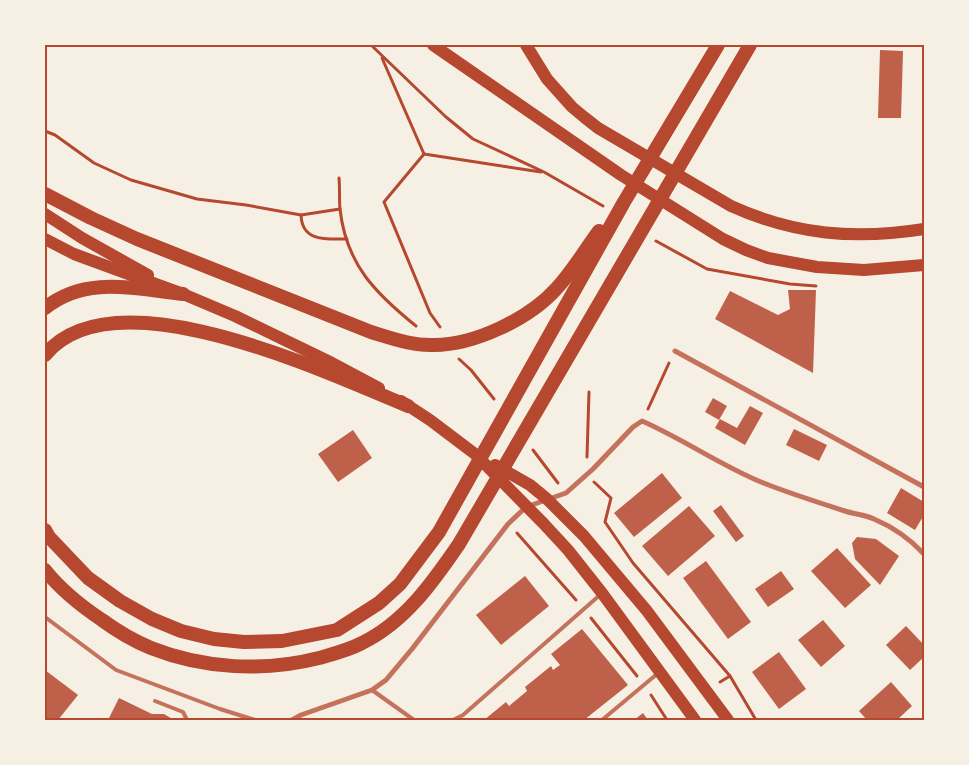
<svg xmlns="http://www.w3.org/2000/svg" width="969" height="765" font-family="'Zilla Slab',serif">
  <rect width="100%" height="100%" fill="#f6efe4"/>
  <g fill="#bf614a">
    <path d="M880,50l23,1 -2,67h-23z"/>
    <path d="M788,290h28l-3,83 -98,-54 15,-28 48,24 12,-6z"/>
    <path d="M713,398l14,8 -8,14 -14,-8z"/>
    <path d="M750,406l13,7 -18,32 -30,-17 5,-9 17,9z"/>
    <path d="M794,429l33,16 -8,16 -33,-16z"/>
    <path d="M353,430l19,28 -34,24 -20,-28z"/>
    <path d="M662,473l20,25 -48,39 -20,-24z"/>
    <path d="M901,488l23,14v13l-9,15 -28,-17z"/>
    <path d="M721,505l23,31 -8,6 -23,-31z"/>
    <path d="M689,506l26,30 -47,40 -26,-30z"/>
    <path d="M857,537l19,2 23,17 -19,29 -25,-26 -3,-16z"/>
    <path d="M837,548l34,37 -26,23 -34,-37z"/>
    <path d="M706,561l45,61 -23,17 -45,-61z"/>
    <path d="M781,571l13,18 -26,18 -13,-18z"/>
    <path d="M525,576l24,30 -48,39 -25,-30z"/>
    <path d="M823,620l22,26 -24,21 -23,-27z"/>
    <path d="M906,626l18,19v12l-14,13 -24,-25z"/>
    <path d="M582,629l46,56 -44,35h-100l22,-18 3,4 18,-15 -2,-4 26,-21 2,4 7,-5 -9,-11z"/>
    <path d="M779,652l27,37 -27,20 -27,-37z"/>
    <path d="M45,670l33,25 -20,25h-13z"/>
    <path d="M891,682l21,24 -15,14h-30l-8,-9z"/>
    <path d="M119,698l33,16h12l10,6h-66z"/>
    <path d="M643,713l5,7h-14z"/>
  </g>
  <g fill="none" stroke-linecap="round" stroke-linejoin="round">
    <g stroke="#b5482f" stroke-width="3">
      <path d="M371,45l75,72 27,22 71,33 59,34"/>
      <path d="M382,58l42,96"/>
      <path d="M45,131l10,4 39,28 37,17 66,19 49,6 55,10c1,27 25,24 46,24"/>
      <path d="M424,154l-40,48 46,111 10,14"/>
      <path d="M424,154l117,18"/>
      <path d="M339,178c1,10 0,21 1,31 6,55 35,84 76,117"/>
      <path d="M301,215l39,-6"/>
      <path d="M656,241l51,28 83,15 26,2"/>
      <path d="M459,359l12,11 23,29"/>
      <path d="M648,409l21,-46"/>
      <path d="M533,450l25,33"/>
      <path d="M587,457l2,-65"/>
      <path d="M594,482l17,16 -6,24 28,41 97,113 26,44"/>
      <path d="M517,533l59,67"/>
      <path d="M591,618l46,58"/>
      <path d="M720,682l10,-6"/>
      <path d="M651,695l16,25"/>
    </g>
    <g stroke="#c5725c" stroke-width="4">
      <path d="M45,617l71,53 104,39 35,11"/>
      <path d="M372,690l42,30"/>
      <path d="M155,701l28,11 4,8"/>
      <path d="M453,720l10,-5 138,-121"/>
      <path d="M602,720l55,-46"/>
    </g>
    <g stroke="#c5725c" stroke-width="5">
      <path d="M675,351l249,136"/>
      <path d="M292,720l9,-5 71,-25 14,-10 26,-31 96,-125 18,-17 40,-14 27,-24 40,-42 9,-6c41,18 78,44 119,61 27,11 56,20 84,29 9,3 20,4 29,8 19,8 36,20 50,35"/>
    </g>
    <g stroke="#b5482f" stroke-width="12">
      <path d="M433,45l188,130 102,64 23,11 22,8 49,9 47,3 60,-5"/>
      <path d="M526,45l21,34 25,28 12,10 14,11 133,78c64,29 124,34 193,23"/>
      <path d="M45,214l37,24 66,37"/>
      <path d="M45,239l29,15 109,40 52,22 97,47 47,25"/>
      <path d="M401,401l29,19 45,34 69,70 24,26 34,43 93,127"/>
      <path d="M495,465l35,20 17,14 37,37 63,75 81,109"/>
    </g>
    <g stroke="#b5482f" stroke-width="14">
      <path d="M45,194l46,24 46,21 234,93c20,6 41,14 63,13 40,0 95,-26 122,-56 16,-17 29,-39 43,-58"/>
      <path d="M45,308c41,-33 90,-19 138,-14"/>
      <path d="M45,355c69,-84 282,18 363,51"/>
      <path d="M45,530l4,7 39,41 32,23 32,18 29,12 33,8 30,3 38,-1 55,-11 42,-27 21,-19 39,-52 185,-330 94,-157"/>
      <path d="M45,570c16,20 36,36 57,50 15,11 32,21 49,28 53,21 113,24 168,10 14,-4 30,-8 43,-15 43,-21 71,-61 97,-99l291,-499"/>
    </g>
  </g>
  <rect width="969" height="765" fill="none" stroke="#f6efe4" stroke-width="92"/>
  <rect x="46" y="46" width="877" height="673" fill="none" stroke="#b5482f" stroke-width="2"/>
</svg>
